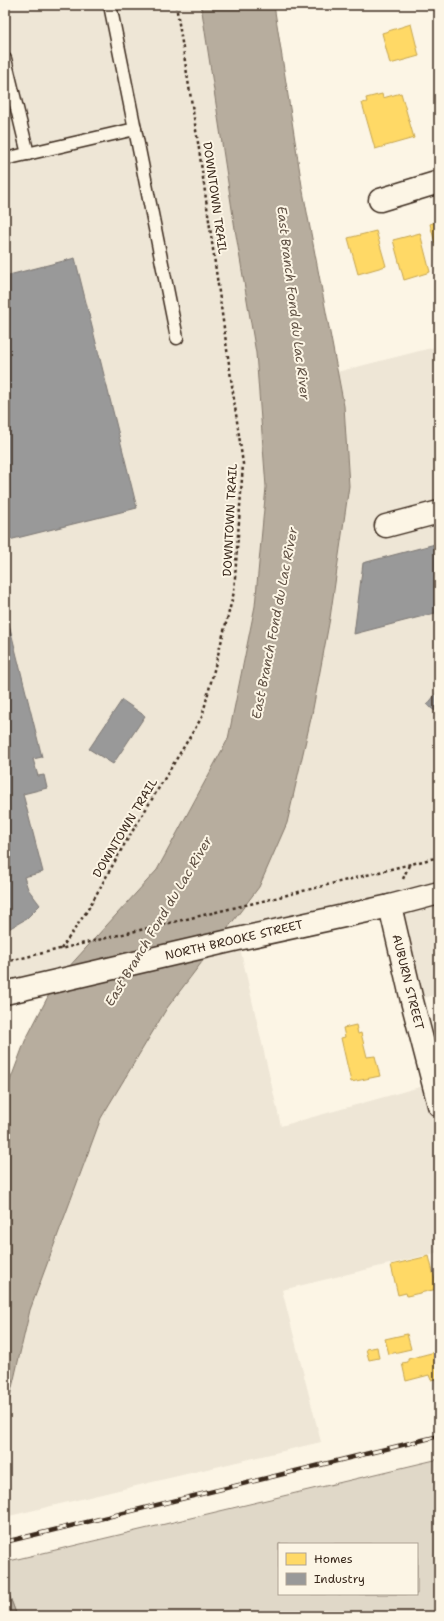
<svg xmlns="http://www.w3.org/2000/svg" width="444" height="1621" font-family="'Shantell Sans',sans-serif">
  <rect width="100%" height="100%" fill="#fcf5e5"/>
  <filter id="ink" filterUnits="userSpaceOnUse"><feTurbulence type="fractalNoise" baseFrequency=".025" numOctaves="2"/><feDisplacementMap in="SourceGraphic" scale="8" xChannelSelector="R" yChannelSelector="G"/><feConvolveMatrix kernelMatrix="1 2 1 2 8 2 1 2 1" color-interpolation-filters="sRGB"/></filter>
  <g filter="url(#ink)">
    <g fill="#eee6d6">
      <path d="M5,5h196l34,224 21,123 10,135 -11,119 -27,133 -71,131 -101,111 -51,12z"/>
      <path d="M439,346v648l-27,7 -22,-95 -152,33 43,187 153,-43 5,22v147l-157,38 39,152 -316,75v-99l25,-108 71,-192 66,-110 163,-390 19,-132 -5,-80 -7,-34z"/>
    </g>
    <path fill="#e0d8c8" stroke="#8e8173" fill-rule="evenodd" d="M439,1459v157h-422l-12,-32v-22zM279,1544h138v50h-138z"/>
    <g fill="#b7ad9e" stroke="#85796b">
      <path d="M201,5h73l28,181 42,220 5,80 -19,132 -18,96 -25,109 -28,64 -92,121 -66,110 -71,192 -25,108v-324l20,-53 31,-60 101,-111 71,-131 27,-133 11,-119 -10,-134 -21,-124z"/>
      <path d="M5,1584l12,32h-12z"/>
    </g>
    <g fill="#ffd966" stroke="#c4a450">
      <path d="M411,24l8,32 -29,8 -8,-31z"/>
      <path d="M401,93l13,45 -39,11 -13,-46 5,-1 -1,-4 16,-4 1,4z"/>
      <path d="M439,221v37l-9,-34z"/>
      <path d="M376,231l10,35 -28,8 -10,-36z"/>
      <path d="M420,233l10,39 -26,8 -11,-40z"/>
      <path d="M356,1025l2,9 3,-1 6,24 8,-1 5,20 -29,6 -10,-44 4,-1 -2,-9z"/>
      <path d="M429,1256l8,33 -30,7 -1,-3 -8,2 -7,-30z"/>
      <path d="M407,1334l4,15 -22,5 -4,-15z"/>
      <path d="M377,1347l2,11 -10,2 -3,-11z"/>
      <path d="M439,1351v27l-8,2 -2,-5 -23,6 -4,-18 6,-1v-3z"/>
    </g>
    <g fill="#999" stroke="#7d7874">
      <path d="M75,258l62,250 -132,33v-265z"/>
      <path d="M439,543v69l-85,22 9,-71z"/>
      <path d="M7,616l35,141 -9,2 5,17 6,-1 3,13 -24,6 20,78 -19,5 4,12 12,16 -14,14 -21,12v-314z"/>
      <path d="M439,690v24l-12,-9z"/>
      <path d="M122,700l23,16 -32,48 -24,-15z"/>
    </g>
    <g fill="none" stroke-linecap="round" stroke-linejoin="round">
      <defs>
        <g id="lane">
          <path d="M110,5l67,333"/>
          <path d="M5,59l23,95"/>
          <path d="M5,159l130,-30"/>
        </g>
        <g id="street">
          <path d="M380,200l59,-18"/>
          <path d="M386,526l53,-14"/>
          <path d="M390,906l22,95 27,104"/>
          <path d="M5,993l233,-54 152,-33 49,-13"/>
        </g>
      </defs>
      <use href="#lane" stroke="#3b2a1e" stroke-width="15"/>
      <use href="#street" stroke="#3b2a1e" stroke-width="25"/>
      <g stroke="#3b2a1e" stroke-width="2.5" stroke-dasharray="3 3" stroke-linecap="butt">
        <path d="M403,879l6,-14"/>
        <path d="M61,949l26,-38 37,-66 78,-128 32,-125 9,-128 -44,-315 -23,-144"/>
        <path d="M5,962l266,-63 168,-42"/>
      </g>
      <use href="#lane" stroke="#fcf5e5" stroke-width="12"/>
      <use href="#street" stroke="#fcf5e5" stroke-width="22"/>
      <defs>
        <path id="rail" d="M5,1542l434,-106"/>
      </defs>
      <use href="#rail" stroke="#3b2a1e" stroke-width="4.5"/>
      <use href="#rail" stroke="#fcf5e5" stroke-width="3" stroke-dasharray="9" stroke-linecap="butt"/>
    </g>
  </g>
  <g text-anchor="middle" stroke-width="4" stroke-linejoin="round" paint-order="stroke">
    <g font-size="12" fill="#3b2a1e" stroke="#fcf5e5">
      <text transform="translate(215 198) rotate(82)" y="4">DOWNTOWN TRAIL</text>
      <text transform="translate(230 520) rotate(-87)" y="4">DOWNTOWN TRAIL</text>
      <text transform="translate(125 828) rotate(-59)" y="4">DOWNTOWN TRAIL</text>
      <text transform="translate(234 940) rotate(-13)" y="4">NORTH BROOKE STREET</text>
      <text transform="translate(408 982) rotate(76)" y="4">AUBURN STREET</text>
    </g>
    <g font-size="13" font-style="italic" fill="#605144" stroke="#fcf5e5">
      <text transform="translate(294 303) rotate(83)" y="5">East Branch Fond du Lac River</text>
      <text transform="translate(274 623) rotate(-79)" y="5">East Branch Fond du Lac River</text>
      <text transform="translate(158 921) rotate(-59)" y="5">East Branch Fond du Lac River</text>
    </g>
  </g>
  <rect width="444" height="1621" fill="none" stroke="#fcf5e5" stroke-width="20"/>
  <rect x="10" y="10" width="424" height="1601" fill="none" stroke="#3b2a1e" stroke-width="1.5" filter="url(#ink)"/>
  <rect x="278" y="1543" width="140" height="52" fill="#fcf5e5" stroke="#afa495"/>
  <rect x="286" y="1553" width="20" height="12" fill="#ffd966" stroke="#afa495"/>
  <text x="314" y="1563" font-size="12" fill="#3b2a1e">Homes</text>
  <rect x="286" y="1573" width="20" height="12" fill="#999999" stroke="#afa495"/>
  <text x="314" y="1583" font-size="12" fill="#3b2a1e">Industry</text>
</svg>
